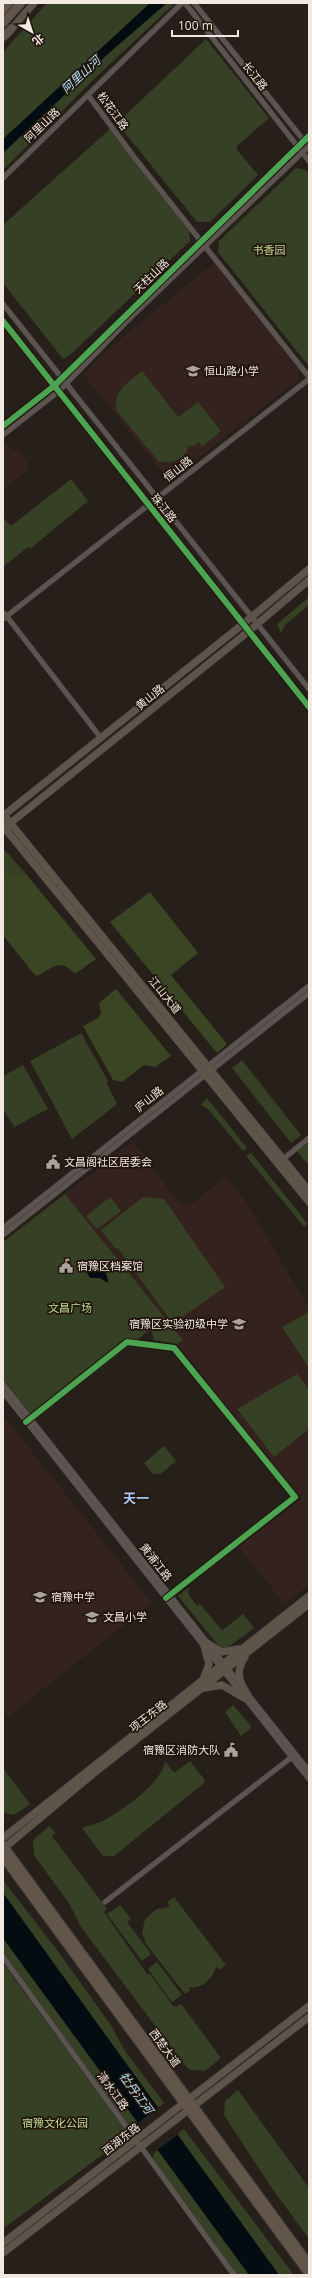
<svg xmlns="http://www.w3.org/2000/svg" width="312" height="2278" font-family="'Open Sans','Noto Sans SC',sans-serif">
  <rect width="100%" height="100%" fill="#261f1a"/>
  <g fill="#33221d">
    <path d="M214,263l86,105 -2,12 -129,101 -86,-107 30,-29z"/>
    <path d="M5,441l9,10 3,-2 14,19 -28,21v-46z"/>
    <path d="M133,1142l47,62 10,1 36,-29 21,27 62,105v277l-25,19 -45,-57 62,-48 -124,-155 6,-4 -118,-146z"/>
    <path d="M3,1415l149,188 -144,114 -5,-6z"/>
  </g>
  <g fill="#364024">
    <path d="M47,3h128l-81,76 -91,91v-118z"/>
    <path d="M206,39l63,79 -32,28v4l21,25 -48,47h-13l-80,-99z"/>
    <path d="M110,129l79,100 1,12 -119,113 -8,5 -60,-76v-58z"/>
    <path d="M296,168l10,2 3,3v191h-2l-89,-112 1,-11z"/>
    <path d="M142,371l36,46 20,-15 23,29 -19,16 -3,-5 -7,5 -3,-2c-4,14 -16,20 -31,16l-41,-50c-6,-19 12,-29 25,-40z"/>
    <path d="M71,479l17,22 -58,48 -2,-2 -25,20v-50l8,9z"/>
    <path d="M309,597v8l-24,20 -4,8 -4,-9z"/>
    <path d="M3,850l3,1 20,23 -15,2 -8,-5z"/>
    <path d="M81,1033l27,48 -2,1 11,22 -45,35 -42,-78z"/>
    <path d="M242,1060l59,75 -10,8 -59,-75z"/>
    <path d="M23,1065l25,44 -34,18 -11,-18v-33z"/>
    <path d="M207,1098l40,50 -4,3 -34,-41 -8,-5z"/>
    <path d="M308,1143l1,2v21l-12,-15z"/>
    <path d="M251,1153l57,71 -4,3 -58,-71z"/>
    <path d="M65,1194l118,146 -6,4 -23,-4 -3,-11 -116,91 -32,-41v-137z"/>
    <path d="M110,1197l11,14 -24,18 -11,-13z"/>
    <path d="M143,1197l21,2 61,88 -44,31 -2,-3 -8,6 -53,-73 -2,1 -15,-19z"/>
    <path d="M309,1312v56l-27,-41z"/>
    <path d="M297,1374l12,15v40l-35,28 -37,-48z"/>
    <path d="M164,1446l12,15 -15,13h-8l-9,-11z"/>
    <path d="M189,1587l-1,7 9,12 3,-2 21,25 2,1 20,-16 11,14 -31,23 -45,-55z"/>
    <path d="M233,1705l19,22 -11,9 -16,-24z"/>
    <path d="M165,1761l9,12 16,-12 14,18v4l-90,73h-11l-21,-28c7,-3 15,-4 23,-8 19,-11 57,-37 60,-59z"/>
    <path d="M3,1768l27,36 -16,11 -11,-2z"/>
    <path d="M49,1826l7,7 -4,3 55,73 -3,3 43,62h3l23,32 3,1 5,-3 40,54 -16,13 -15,-1 -7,-7 -102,-136 -11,-22 -36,-50 -1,-15z"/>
    <path d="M3,1880l51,66 57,79 14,26 39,52 -6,5 -155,-215z"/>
    <path d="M174,1897l52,68 -7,5 -3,-4c-2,12 -15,24 -27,21l1,3 -5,4 -39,-50 -4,-11 3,-14 12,-10 13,-2 -3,-5z"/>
    <path d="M120,1905l11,14 -4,3 24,32 -9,7 -35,-47z"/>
    <path d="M3,1938l135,185 -4,3 -7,-1 -124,-171z"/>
    <path d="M157,1962l25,33 -10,7 -24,-33z"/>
    <path d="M3,1963l123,168v6l-123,92z"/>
    <path d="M238,2090l71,98v51l-38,-52 -47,-72 1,-14z"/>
    <path d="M184,2129l110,146h-15l-102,-141z"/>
    <path d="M158,2150l92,125h-15l-82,-115 1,-7z"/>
  </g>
  <g fill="#3a4623">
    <path d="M3,871l8,5 15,-2 70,85 -21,15c-14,-16 -21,-7 -38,2l-4,-3 -30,-38z"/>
    <path d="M150,892l48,61 -27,22 56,69 -10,9 -107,-131z"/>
    <path d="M116,989l55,67 -16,11 -11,-2 -22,17 -9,-2 -30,-54 15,-8 3,-5 -2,-10z"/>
  </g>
  <g fill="#030c11">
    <path d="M150,3h17l-58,50 -106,100v-14z"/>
    <path d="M91,1264c11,0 17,9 17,19l-8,-5h-10l-5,-9z"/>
    <path d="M3,1893l276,382h-30l-246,-337z"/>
  </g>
  <path fill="#261f1a" d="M159,2106l20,28 -23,17 -19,-27z"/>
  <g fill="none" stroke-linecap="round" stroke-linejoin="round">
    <defs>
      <g id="minor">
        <path d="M185,3l124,158"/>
        <path d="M194,3l111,139"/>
        <path d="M88,95l46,62 175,220"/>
        <path d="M3,178l179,-175"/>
        <path d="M3,304l306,385"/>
        <path d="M3,321l306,386"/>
        <path d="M3,426l51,-40 255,-250"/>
        <path d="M3,435l56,-44 68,-70 182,-175"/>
        <path d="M5,614l96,124"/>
        <path d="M3,619l306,-240"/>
        <path d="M282,1160l27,-22"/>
        <path d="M3,1228l306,-242"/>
        <path d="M3,1235l306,-242"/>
        <path d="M3,1384l237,300"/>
        <path d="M3,1392l306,387"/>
        <path d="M26,1422l101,-80 47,6 121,149 -129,101"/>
        <path d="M246,1692l63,79"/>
        <path d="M105,1902l188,-146"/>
        <path d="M3,1957l231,318"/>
      </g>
      <g id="major">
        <path d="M8,33l26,-30"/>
        <path d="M3,814l306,377"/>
        <path d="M3,816l240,-192 66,-55"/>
        <path d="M8,825l241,-194 60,-51"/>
        <path d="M3,826l306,376"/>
        <path d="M207,1643l14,9 18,-3"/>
        <path d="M245,1657c-10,14 -6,25 3,38"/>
        <path d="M204,1677l5,-13 -5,-18"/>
        <path d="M204,1688l18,-3 22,13"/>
        <path d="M3,1838l306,-242"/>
        <path d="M3,1849l91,-76 215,-169"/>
        <path d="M3,2243l306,-237"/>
        <path d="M3,2253l306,-236"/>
      </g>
      <g id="highway">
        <path d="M3,10l6,-7"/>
        <path d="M3,23l18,-20"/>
        <path d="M3,37l8,-8"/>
        <path d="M3,1845l306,419"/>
        <path d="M3,1857l306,417"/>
      </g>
    </defs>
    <use href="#minor" stroke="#3f3a36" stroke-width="6"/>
    <use href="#major" stroke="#3f3a36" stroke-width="8"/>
    <use href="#highway" stroke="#3f3a36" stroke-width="10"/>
    <use href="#minor" stroke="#5b5450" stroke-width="5"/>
    <use href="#major" stroke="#5e544a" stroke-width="7"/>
    <use href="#highway" stroke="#625549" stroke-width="8"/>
    <defs>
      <g id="cycleway">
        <path d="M3,321l306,386"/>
        <path d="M3,426l51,-40 255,-250"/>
        <path d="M26,1422l101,-80 47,6 121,149 -129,101"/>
      </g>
    </defs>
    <use href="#cycleway" stroke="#21150c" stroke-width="8"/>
    <use href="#cycleway" stroke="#4ca352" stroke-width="6"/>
  </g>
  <defs>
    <symbol id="school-bare" viewBox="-9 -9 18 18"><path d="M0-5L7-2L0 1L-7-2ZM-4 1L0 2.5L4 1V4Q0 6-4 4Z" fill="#aba29c" stroke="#21150c" stroke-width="2.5" paint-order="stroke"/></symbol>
    <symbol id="civic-bare" viewBox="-9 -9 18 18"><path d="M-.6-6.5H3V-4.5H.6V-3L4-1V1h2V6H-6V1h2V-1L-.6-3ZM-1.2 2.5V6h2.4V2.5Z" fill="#aba29c" stroke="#21150c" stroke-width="2.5" paint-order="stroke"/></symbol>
  </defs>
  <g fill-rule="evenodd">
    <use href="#school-bare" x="183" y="361" width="20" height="20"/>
    <use href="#civic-bare" x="43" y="1152" width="20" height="20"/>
    <use href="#civic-bare" x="56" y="1256" width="20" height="20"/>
    <use href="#school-bare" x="229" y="1314" width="20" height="20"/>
    <use href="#school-bare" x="30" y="1587" width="20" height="20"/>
    <use href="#school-bare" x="82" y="1607" width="20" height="20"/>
    <use href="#civic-bare" x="221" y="1740" width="20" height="20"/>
  </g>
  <g text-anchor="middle" stroke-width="3.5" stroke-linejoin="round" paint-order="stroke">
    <g font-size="11" fill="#f2e9e2" stroke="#21150c">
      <text transform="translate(255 76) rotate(52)" y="4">长江路</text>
      <text transform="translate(113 111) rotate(54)" y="4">松花江路</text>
      <text transform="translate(42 125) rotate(-44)" y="4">阿里山路</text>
      <text transform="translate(151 276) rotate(-44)" y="4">天柱山路</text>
      <text transform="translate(178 469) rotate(-38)" y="4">恒山路</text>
      <text transform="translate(164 508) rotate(51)" y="4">珠江路</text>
      <text transform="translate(150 697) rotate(-39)" y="4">黄山路</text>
      <text transform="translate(165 995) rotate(51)" y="4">江山大道</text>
      <text transform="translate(149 1099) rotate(-39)" y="4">庐山路</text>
      <text transform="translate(156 1562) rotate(52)" y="4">黄浦江路</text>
      <text transform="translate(148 1716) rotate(-38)" y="4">项王东路</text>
      <text transform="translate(165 2048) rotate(54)" y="4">西楚大道</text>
      <text transform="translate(113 2091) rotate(54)" y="4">清水江路</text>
      <text transform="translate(121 2139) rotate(-38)" y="4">西湖东路</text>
    </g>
    <g font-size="11" fill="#c1dd98" stroke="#21150c">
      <text x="269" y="254">书香园</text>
      <text x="70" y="1312">文昌广场</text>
      <text x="55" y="2127">宿豫文化公园</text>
    </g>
    <g font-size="11" fill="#f2e9e2" stroke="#21150c" text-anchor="start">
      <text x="204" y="375">恒山路小学</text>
      <text x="64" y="1166">文昌阁社区居委会</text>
      <text x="77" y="1270">宿豫区档案馆</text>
      <text x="228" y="1328" text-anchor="end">宿豫区实验初级中学</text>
      <text x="51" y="1601">宿豫中学</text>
      <text x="103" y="1621">文昌小学</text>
      <text x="220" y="1754" text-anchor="end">宿豫区消防大队</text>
    </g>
    <g font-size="12" font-style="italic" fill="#b4e4f9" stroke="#21150c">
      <text transform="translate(81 75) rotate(-43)" y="4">阿里山河</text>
      <text transform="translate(136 2093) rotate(54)" y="4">牡丹江河</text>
    </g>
    <g font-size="13" font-weight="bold" fill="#a7c9fb" stroke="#21150c">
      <text x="136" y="1503">天一</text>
    </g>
  </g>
  <rect width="312" height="2278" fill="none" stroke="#f2e9e2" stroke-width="8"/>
  <g transform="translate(32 32) rotate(141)" stroke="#21150c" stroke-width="3" paint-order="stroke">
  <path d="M0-3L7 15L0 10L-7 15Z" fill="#f2e9e2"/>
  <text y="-6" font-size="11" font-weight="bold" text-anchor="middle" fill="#f2e9e2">北</text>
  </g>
  <path d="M172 30v6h66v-6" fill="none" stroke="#f2e9e2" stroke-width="2"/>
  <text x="178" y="30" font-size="12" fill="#f2e9e2" stroke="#21150c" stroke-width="3" paint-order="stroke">100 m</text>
</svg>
